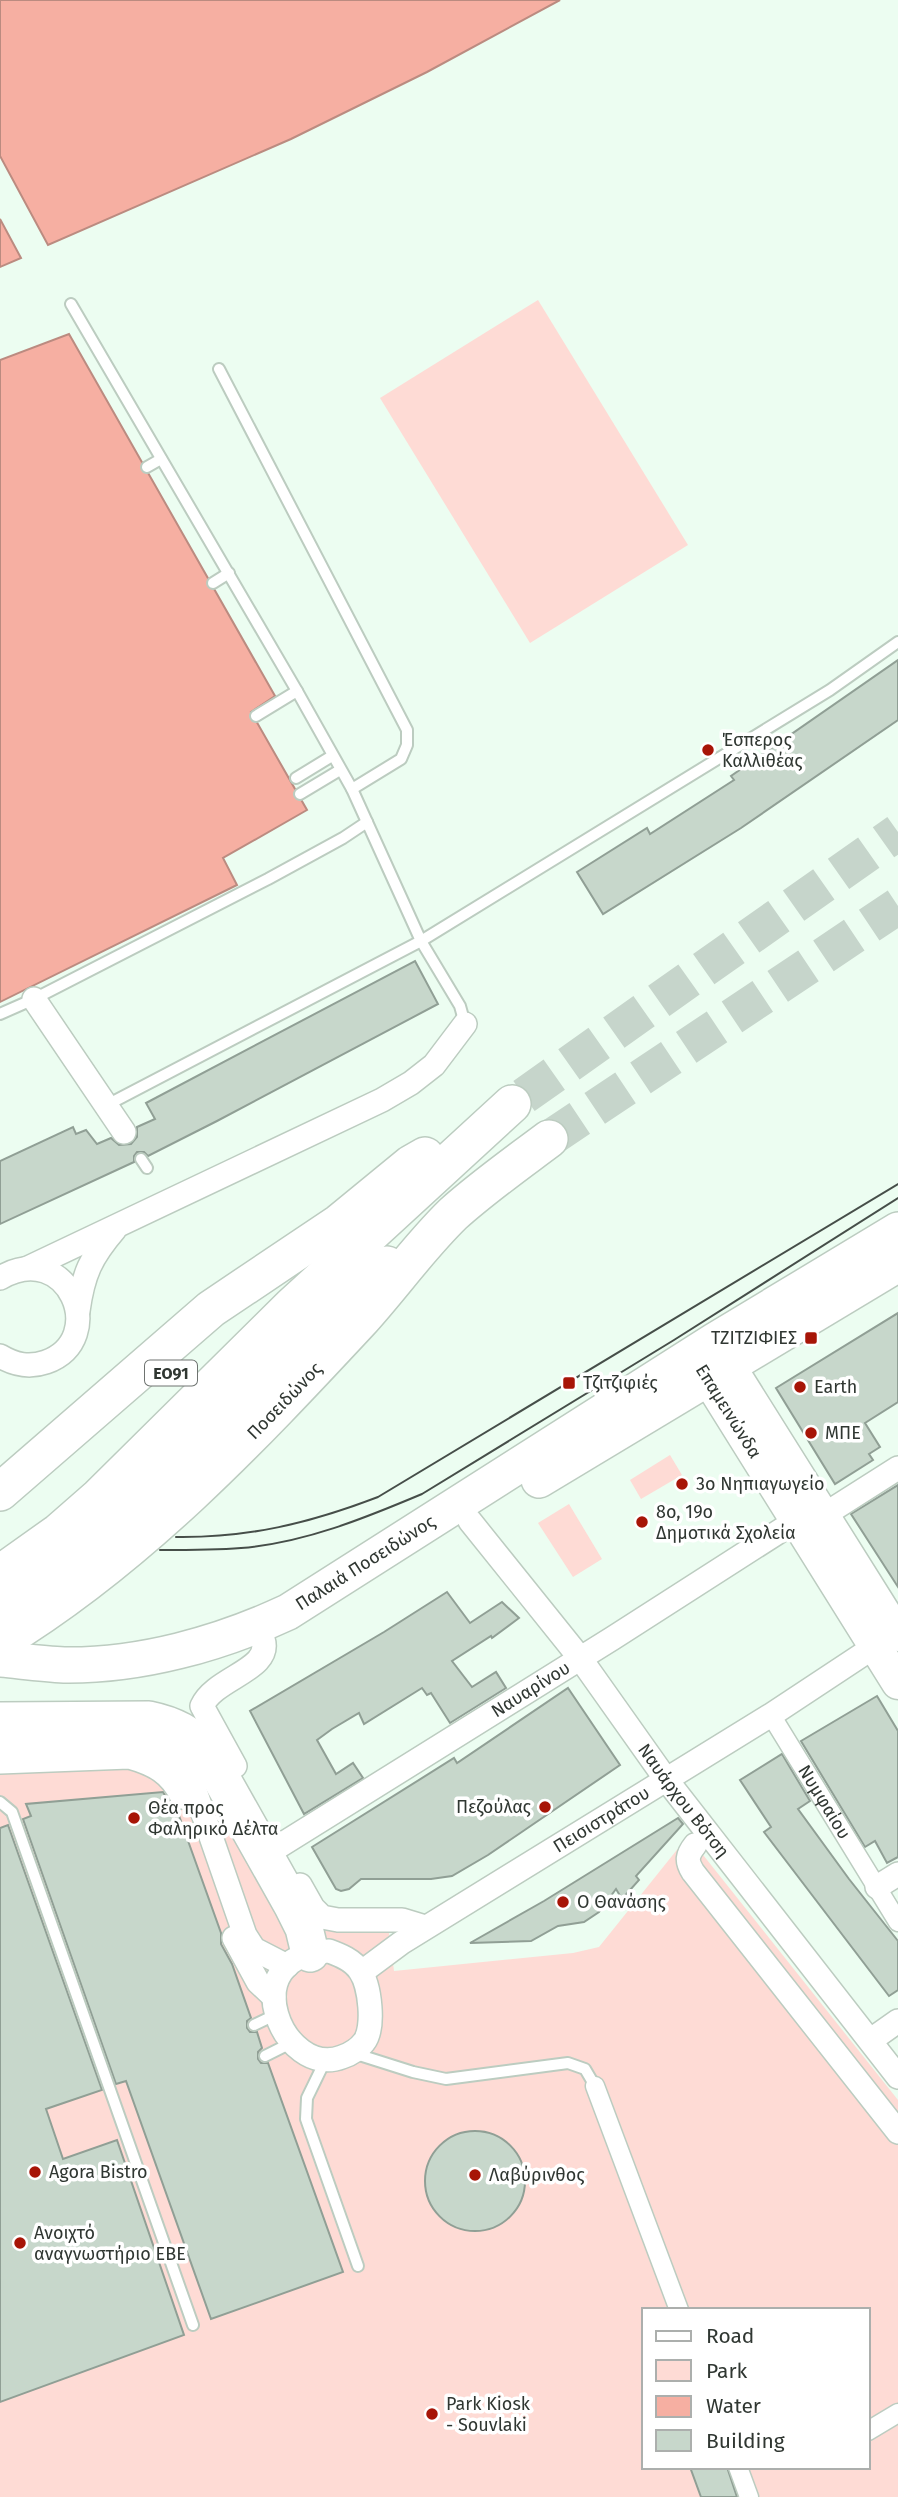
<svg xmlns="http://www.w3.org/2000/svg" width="898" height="2497" font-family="'Fira Sans',sans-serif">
  <rect width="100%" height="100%" fill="#ecfdf1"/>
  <g fill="#fedbd5" fill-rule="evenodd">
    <path d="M538,300l150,245 -158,98 -150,-245z"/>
    <path d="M670,1455l12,20 -41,24 -11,-19z"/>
    <path d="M569,1504l33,55 -29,18 -35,-54z"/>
    <path d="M149,1706l29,3 17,12 119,203 74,2 6,45 179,-18 26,-6 89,-111 210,264v397h-898v-786zM644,2310h224v157h-224z"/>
  </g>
  <g fill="#f6afa2" stroke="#bb8b80" stroke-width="2">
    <path d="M0,0h560l-133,72 -136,67 -243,106 -48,-89z"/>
    <path d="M0,219l21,39 -21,9z"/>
    <path d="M69,334l206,362 -24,16 56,98 -84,48 14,27 -237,117v-642z"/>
  </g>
  <g fill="#c7d7cb" stroke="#909f95" stroke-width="2">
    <path d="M898,660v60l-157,108 -138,86 -26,-42 70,-44 3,6 84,-54 -3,-4z"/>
    <path d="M415,961l23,43 -221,117 -69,35 -4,-4h-7l-3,4v6l-134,62v-63l73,-34 3,7 10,-4 11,14 14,-6 8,7 12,-1 6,-7v-10l18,-8 -9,-16z"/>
    <path d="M898,1313v89l-33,21 15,24 -11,7 4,6 -38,24 -59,-96z"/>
    <path d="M898,1485v102l-47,-73z"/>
    <path d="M447,1592l23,31 32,-21 17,16 -27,20 -1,-2 -39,25 20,26 24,-15 10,16 -56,35 -19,-30 -4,2 -5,-7 -58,36 -5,-11 -27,16 -15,11 19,34 17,-11 10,15 -59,36 -54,-103 134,-79z"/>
    <path d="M568,1688l52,77 -132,90 -36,21 -21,3h-70l-12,10 -8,2 -5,-2 -24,-42 142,-89 3,5z"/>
    <path d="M877,1696l21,35v126l-11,6 -12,-22 -10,6 -64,-106z"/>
    <path d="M782,1754l28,47 -12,8 51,70 49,62v49l-9,6 -125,-164 7,-5 -31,-47z"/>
    <path d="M163,1792l7,12 7,6 44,123v11l11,20 19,54 -4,3v7l3,4h7l5,16 -4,4v7l3,4h7l75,209 -132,47 -85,-238 -10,3 -93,-265 8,-3 -5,-12z"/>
    <path d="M678,1818l5,6 -47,52 3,4 -17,19 -6,-10 -17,23 -15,10 -26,4 -27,15 -61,2 74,-42z"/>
    <path d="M8,1825l94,265 -56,19 17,50 54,-19 67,195 -184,67v-574z"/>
    <circle cx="475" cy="2181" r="50"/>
    <path d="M690,2467h37l10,30h-36z"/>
  </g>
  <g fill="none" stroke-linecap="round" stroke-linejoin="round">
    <g stroke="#c6d5cb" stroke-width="37" stroke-dasharray="37 18" stroke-linecap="butt">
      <path d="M524,1096l374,-264"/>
      <path d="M549,1139l349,-233"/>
    </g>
    <defs>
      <g id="service">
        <path d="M71,304l226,387 55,98 69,152 39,65 5,18"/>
        <path d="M219,369l188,361v15l-6,14 -49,30"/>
        <path d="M147,467l14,-8"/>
        <path d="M213,583l16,-10"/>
        <path d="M256,716l41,-25"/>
        <path d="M296,778l36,-22"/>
        <path d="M300,794l40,-24"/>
        <path d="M0,1014l34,-15 234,-120 75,-41 24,-16"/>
        <path d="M107,1105l314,-164 409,-251 68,-48"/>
        <path d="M141,1159l6,9"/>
        <path d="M0,1802l12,10 181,513"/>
        <path d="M254,2025l23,-11"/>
        <path d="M353,2053l60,19 33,7 122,-16 17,6 10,17"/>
        <path d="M265,2056l28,-14"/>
        <path d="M325,2061l-18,37 -1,21 52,147"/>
      </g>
      <g id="pedestrian">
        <path id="s1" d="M771,1715l127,207"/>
        <path d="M595,2086l84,224"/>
        <path d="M868,2431l30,-18"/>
        <path d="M738,2467l11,30"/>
      </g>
      <g id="minor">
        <path d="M34,999l90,133"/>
        <path d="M28,1268l354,-168 29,-17 23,-18 31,-41"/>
        <path d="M0,1278c68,-40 110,61 46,84 -17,6 -31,3 -46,-6"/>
        <path d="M78,1311c5,-37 13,-54 37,-82"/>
        <path d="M824,1515l74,-47"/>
        <path id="s2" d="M470,1521l110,137 85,120 233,299"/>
        <path d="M0,1742l114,-2 20,2 24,6 19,12 14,19 54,156 9,14 33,17"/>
        <path d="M0,1762l129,-5c25,7 42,16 53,40"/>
        <path d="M235,1766l-33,-60c13,-29 71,-36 61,-67"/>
        <path d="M695,1845c-8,10 -9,16 -2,27l205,260"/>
        <path id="s3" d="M265,1855l348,-217 184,-118"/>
        <path d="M300,1885l13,23 9,9 16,3h64l23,7"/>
        <path d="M877,1887l21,-13"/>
        <path d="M234,1938l24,44 16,15"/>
        <path d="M329,1951c11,4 24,9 31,20 10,14 15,57 4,71 -6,8 -13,12 -22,15 -58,23 -112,-102 -13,-106z"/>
        <path id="s4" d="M362,1972l39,-29 370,-228 115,-76"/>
        <path d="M871,2040l27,-19"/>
      </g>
      <g id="secondary">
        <path d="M716,1345l182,290"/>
        <path id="s5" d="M695,1358l203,325"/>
      </g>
      <g id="primary">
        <path d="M539,1480l359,-216"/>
        <path id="s6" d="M0,1659c21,2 43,5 64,6 76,1 155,-21 224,-53l426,-271 184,-111"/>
      </g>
      <g id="trunk">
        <path d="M0,1492l211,-183 128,-86 72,-59 14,-8"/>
        <path d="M0,1574l59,-42 40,-35 193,-191 220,-202"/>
        <path d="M0,1611l113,-84 41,-37 62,-61 124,-128 47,-36"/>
        <path id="s7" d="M0,1642c138,-84 250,-203 359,-320 32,-35 60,-75 94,-108 30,-27 64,-51 96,-75"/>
        <path d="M0,1721l149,-1c24,5 42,14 58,33l86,153 11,22 6,25"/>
      </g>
    </defs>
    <use href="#service" stroke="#bcccc0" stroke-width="14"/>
    <use href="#pedestrian" stroke="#bcccc0" stroke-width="21"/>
    <use href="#minor" stroke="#bcccc0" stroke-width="26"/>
    <use href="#secondary" stroke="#bcccc0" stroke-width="35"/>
    <use href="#primary" stroke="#bcccc0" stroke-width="38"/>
    <use href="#trunk" stroke="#bcccc0" stroke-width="40"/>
    <use href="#service" stroke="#fff" stroke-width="10"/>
    <use href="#pedestrian" stroke="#fff" stroke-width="18"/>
    <use href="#minor" stroke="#fff" stroke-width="23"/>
    <use href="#secondary" stroke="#fff" stroke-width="32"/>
    <use href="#primary" stroke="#fff" stroke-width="35"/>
    <use href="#trunk" stroke="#fff" stroke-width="37"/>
    <g stroke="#464e49" stroke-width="2">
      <path d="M176,1537c73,1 134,-14 202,-40l520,-313"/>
      <path d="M160,1550c27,0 55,0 81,-2 63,-5 124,-30 181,-54l252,-154 224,-142"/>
    </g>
  </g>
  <g fill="#a71507" stroke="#fff" stroke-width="2.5">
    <circle cx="708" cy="750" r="7"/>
    <rect x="804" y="1331" width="14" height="14" rx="3.5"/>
    <rect x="562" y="1376" width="14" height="14" rx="3.5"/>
    <circle cx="800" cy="1387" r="7"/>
    <circle cx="811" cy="1433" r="7"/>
    <circle cx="682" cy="1484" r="7"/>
    <circle cx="642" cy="1522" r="7"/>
    <circle cx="545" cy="1807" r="7"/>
    <circle cx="134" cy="1818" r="7"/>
    <circle cx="563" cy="1902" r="7"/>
    <circle cx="35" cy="2172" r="7"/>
    <circle cx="475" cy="2175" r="7"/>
    <circle cx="20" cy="2243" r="7"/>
    <circle cx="432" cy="2414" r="7"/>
  </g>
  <g text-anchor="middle" stroke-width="7" stroke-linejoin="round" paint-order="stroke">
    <rect fill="#fff" stroke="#6e7370" stroke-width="2" x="145" y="1360.5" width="52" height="25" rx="5"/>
    <g font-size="16" font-weight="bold" fill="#303732">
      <text x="171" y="1379">ΕΟ91</text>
    </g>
    <g font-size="18" fill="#303732" stroke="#fff" text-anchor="start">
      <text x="722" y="746">Έσπερος<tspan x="722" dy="21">Καλλιθέας</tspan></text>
      <text x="797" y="1344" text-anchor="end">ΤΖΙΤΖΙΦΙΕΣ</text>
      <text x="583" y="1389">Τζιτζιφιές</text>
      <text x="814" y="1393">Earth</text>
      <text x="825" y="1439">ΜΠΕ</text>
      <text x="696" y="1490">3ο Νηπιαγωγείο</text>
      <text x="656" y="1518">8ο, 19ο<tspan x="656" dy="21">Δημοτικά Σχολεία</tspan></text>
      <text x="531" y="1813" text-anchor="end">Πεζούλας</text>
      <text x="148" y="1814">Θέα προς<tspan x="148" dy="21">Φαληρικό Δέλτα</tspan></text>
      <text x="577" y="1908">Ο Θανάσης</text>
      <text x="49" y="2178">Agora Bistro</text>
      <text x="489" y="2181">Λαβύρινθος</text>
      <text x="34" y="2239">Ανοιχτό<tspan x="34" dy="21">αναγνωστήριο ΕΒΕ</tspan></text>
      <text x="446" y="2410">Park Kiosk<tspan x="446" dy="21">- Souvlaki</tspan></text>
    </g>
    <g font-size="18" fill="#303732" stroke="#fff">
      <text dy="6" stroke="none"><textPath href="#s7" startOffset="374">Ποσειδώνος</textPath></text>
      <text dy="6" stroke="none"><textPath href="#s5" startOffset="63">Επαμεινώνδα</textPath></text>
      <text dy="6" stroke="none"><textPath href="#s6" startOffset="388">Παλαιά Ποσειδώνος</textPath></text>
      <text dy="6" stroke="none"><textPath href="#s3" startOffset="313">Ναυαρίνου</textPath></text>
      <text dy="6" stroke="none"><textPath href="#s2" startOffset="352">Ναυάρχου Βότση</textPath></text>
      <text dy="6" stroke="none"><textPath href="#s1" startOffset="102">Νυμφαίου</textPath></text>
      <text dy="6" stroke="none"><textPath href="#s4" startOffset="284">Πεισιστράτου</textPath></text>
    </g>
  </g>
  <rect x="642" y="2308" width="228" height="161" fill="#ffffff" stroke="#acafad" stroke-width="2"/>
  <rect x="656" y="2331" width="35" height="10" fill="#ffffff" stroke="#acafad" stroke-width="2"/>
  <text x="706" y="2343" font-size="21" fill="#303732">Road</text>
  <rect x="656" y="2360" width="35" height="21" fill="#fedbd5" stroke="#acafad" stroke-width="2"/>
  <text x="706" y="2378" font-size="21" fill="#303732">Park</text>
  <rect x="656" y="2396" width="35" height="21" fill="#f6afa2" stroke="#acafad" stroke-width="2"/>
  <text x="706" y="2413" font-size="21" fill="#303732">Water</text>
  <rect x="656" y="2430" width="35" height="21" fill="#c7d7cb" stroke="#acafad" stroke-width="2"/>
  <text x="706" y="2448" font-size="21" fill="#303732">Building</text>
</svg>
